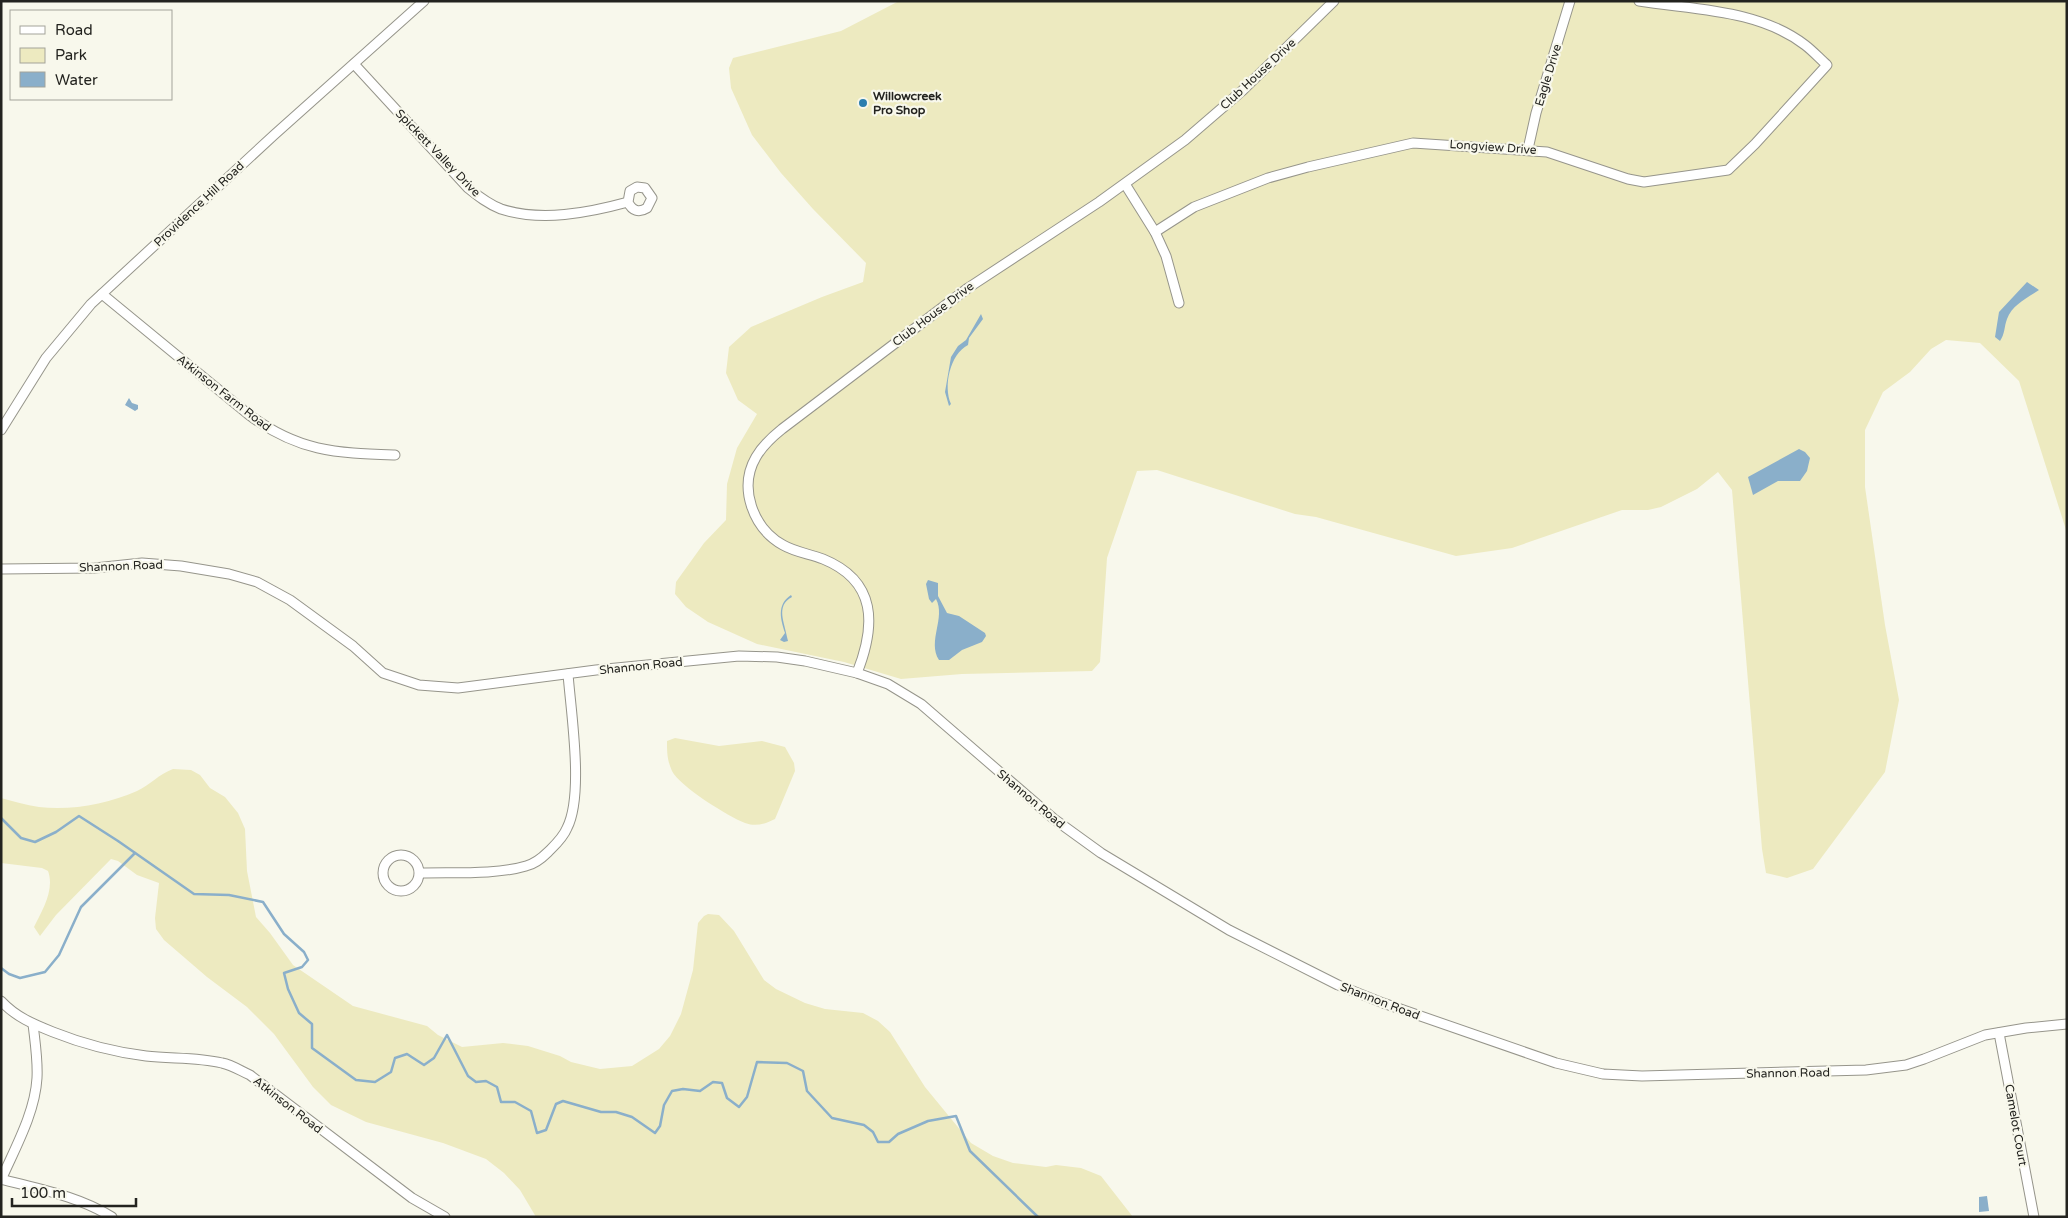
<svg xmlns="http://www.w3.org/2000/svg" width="2068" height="1218" font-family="'Varela Round',sans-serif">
  <rect width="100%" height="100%" fill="#f8f8ec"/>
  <g fill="#edeac0">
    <path d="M899,1h1168v532l-48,-152 -39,-38 -34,-3 -15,9 -21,23 -27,20 -18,38v57l20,138 14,75 -14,72 -72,97 -26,9 -21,-5 -4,-24 -30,-359 -14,-18 -21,17 -36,18 -13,3h-26l-110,38 -56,8 -140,-39 -21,-3 -138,-44 -20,1 -30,87 -7,104 -8,9 -130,3 -61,5 -57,-17 -87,-18 -49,-22 -22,-15 -11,-13 1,-12 28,-39 22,-23 1,-36 10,-36 20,-34 -19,-14 -12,-27 3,-26 22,-20 71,-30 41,-15 3,-19 -53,-54 -32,-36 -29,-38 -21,-47 -2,-20 4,-10 108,-27z"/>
    <path d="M675,738l44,8 43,-5 23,6 9,16 1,8 -20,48c-10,5 -19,8 -30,4 -16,-6 -66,-37 -73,-52 -5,-11 -5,-19 -5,-30z"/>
    <path d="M173,769l18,1 9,5 10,13 15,9 13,16 7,16 2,42 9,46 14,16 23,32 60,41 74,20 11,9 24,12 41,-4 25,3 32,10 11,6 29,7 32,-3 27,-17 11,-13 11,-22 12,-44 5,-47 6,-7 4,-2 11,1 15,16 30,49 12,9 29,14 20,6 38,4 15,8 12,11 35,55 46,56 22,13 20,7 33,4 10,-2 25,3 20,8 32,41h-597l-16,-27 -16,-17 -18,-14 -43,-16 -77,-21 -35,-17 -18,-18 -39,-53 -27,-27 -40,-30 -43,-37 -8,-11 -1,-11 4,-35 -22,-8 -19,-14 -7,-2 -55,56 -16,21 -6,-9c8,-16 21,-37 14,-56l-6,-3 -41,-5v-65c12,3 25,7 38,9 31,4 69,-3 98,-16 13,-6 22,-17 36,-22z"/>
  </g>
  <g fill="#8aafca">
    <path d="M2027,282l12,8c-12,8 -27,15 -32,29 -3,8 -2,15 -7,22l-5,-4 4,-25z"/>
    <path d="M981,314l2,5 -14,19 -1,7c-18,9 -25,41 -17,59l-2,2 -4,-14 6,-35 7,-11 8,-6z"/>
    <path d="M129,398l3,5 6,2v4l-3,2 -10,-6z"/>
    <path d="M1799,449l6,3 5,6 -3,13 -7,10h-22l-25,14 -5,-18z"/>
    <path d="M928,580l10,3v13l9,17 12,3 26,17 1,3 -4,6 -20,8 -13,10h-10c-12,-19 7,-42 -3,-61l-4,4 -3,-4 -3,-15z"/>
    <path d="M791,595l1,2c-17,9 -7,26 -5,40l1,4 -4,1 -4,-2 5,-7c-4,-13 -9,-28 6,-38z"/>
    <path d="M1987,1196l2,15 -10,1v-15z"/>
  </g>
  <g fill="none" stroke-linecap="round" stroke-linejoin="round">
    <g stroke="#8aafca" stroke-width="2.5">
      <path d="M1,818l20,20 14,4 21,-10 23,-16 39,25 76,53 35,1 34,7 21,32 20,18 4,8 -6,7 -18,6 4,16 11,24 13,11v24l44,32 19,2 16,-10 4,-14 12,-4 17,11 10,-7 13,-23 21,41 8,6 10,-1 11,6 4,15h14l16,9 6,22 9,-3 10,-26 7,-3 38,11h15l16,5 23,16 5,-7 4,-21 8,-14 11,-2 17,2 13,-9 9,1 5,15 12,9 8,-10 10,-35 30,1 16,8 4,20 25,27 32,7 9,7 5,10h11l9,-8 30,-13 28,-5 14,35 68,66"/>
      <path d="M1,968l8,6 11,4 25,-6 14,-17 22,-48 54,-54"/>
    </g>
    <defs>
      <g id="minor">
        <path d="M354,64l114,124c10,8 20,16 33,21 40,13 87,4 127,-7 4,9 11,11 19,6l5,-10 -7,-10 -8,-1 -7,4 -2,11"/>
        <path d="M1528,149l8,-36 34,-112"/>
        <path d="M1125,184l30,48 11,24 13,47"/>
        <path d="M1155,232l39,-25 74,-29 40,-11 105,-24 134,9 81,27 16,3 84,-12 27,-26 72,-79c-7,-6 -14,-14 -22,-20 -47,-36 -111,-35 -166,-44"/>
        <path d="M102,294l146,120c50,38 88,39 147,41"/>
        <path d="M1,430l45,-72 45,-54 183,-169 150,-134"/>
        <path d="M1,569l94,-1 47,-5 39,3 48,8 28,8 33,18 63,46 30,27 36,12 39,3 138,-18 143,-14 38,1 28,4 52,12 31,11 33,20 133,115 47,34 128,77 109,55 45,18 173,60 47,11 39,2 224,-6 40,-5 18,-6 61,-24 41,-7 41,-4"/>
        <path d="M857,673c19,-48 20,-92 -34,-114 -13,-5 -28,-7 -40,-14 -30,-17 -45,-57 -27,-88 7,-12 16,-20 26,-28l186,-141 131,-86 86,-62 58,-50 91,-89"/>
        <circle cx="401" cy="873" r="18"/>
        <path d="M420,873c32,-1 76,2 106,-7 8,-2 16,-8 22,-14 7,-7 15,-14 19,-24 17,-33 4,-115 1,-154"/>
        <path d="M1,1001c15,16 32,23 52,31 30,12 61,20 93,24 25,3 51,1 76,7 10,2 19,8 28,12l162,123 33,19"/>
        <path d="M1999,1033l35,184"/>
        <path d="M1,1179c38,10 77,17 111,38"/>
        <path d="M1,1180c14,-32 34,-67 36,-102 1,-18 -2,-36 -4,-54"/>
      </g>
    </defs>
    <use href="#minor" stroke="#96958b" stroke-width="11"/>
    <use href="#minor" stroke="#fff" stroke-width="9"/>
  </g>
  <circle fill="#2b7eae" stroke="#f8f8ec" stroke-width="2" cx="863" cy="103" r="5"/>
  <g text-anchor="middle" stroke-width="4.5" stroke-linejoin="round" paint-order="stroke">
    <g font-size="12" fill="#23231f" stroke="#f8f8ec">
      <text transform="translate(1258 74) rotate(-43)" y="4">Club House Drive</text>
      <text transform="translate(1548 75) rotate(-73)" y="4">Eagle Drive</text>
      <text transform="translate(1493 147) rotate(4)" y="4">Longview Drive</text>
      <text transform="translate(438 153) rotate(46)" y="4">Spickett Valley Drive</text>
      <text transform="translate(199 204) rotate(-43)" y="4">Providence Hill Road</text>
      <text transform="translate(933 314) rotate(-37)" y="4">Club House Drive</text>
      <text transform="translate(224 393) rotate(38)" y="4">Atkinson Farm Road</text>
      <text transform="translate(121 566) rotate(-2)" y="4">Shannon Road</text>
      <text transform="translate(641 666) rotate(-6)" y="4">Shannon Road</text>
      <text transform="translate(1031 799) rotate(40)" y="4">Shannon Road</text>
      <text transform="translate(1380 1001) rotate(21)" y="4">Shannon Road</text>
      <text transform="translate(1788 1073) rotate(-1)" y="4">Shannon Road</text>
      <text transform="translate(288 1105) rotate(38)" y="4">Atkinson Road</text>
      <text transform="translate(2016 1125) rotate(80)" y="4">Camelot Court</text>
    </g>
    <g font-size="12" font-weight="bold" fill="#23231f" stroke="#f8f8ec" text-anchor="start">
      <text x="873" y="100">Willowcreek<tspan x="873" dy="14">Pro Shop</tspan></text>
    </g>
  </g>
  <rect width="2068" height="1218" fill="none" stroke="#23231f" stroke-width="5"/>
  <rect x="10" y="10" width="162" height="90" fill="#f8f8ec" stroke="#a3a39a"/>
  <rect x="20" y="26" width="25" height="8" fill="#ffffff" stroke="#a3a39a"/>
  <text x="55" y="35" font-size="15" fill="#23231f">Road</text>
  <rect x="20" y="48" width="25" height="15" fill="#edeac0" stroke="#a3a39a"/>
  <text x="55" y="60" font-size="15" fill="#23231f">Park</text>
  <rect x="20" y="72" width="25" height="15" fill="#8aafca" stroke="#a3a39a"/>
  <text x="55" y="85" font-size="15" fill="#23231f">Water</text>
  <path d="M12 1198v8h124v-8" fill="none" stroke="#23231f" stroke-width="2.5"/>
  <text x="20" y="1198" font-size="15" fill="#23231f" stroke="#f8f8ec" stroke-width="4" paint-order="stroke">100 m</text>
</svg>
